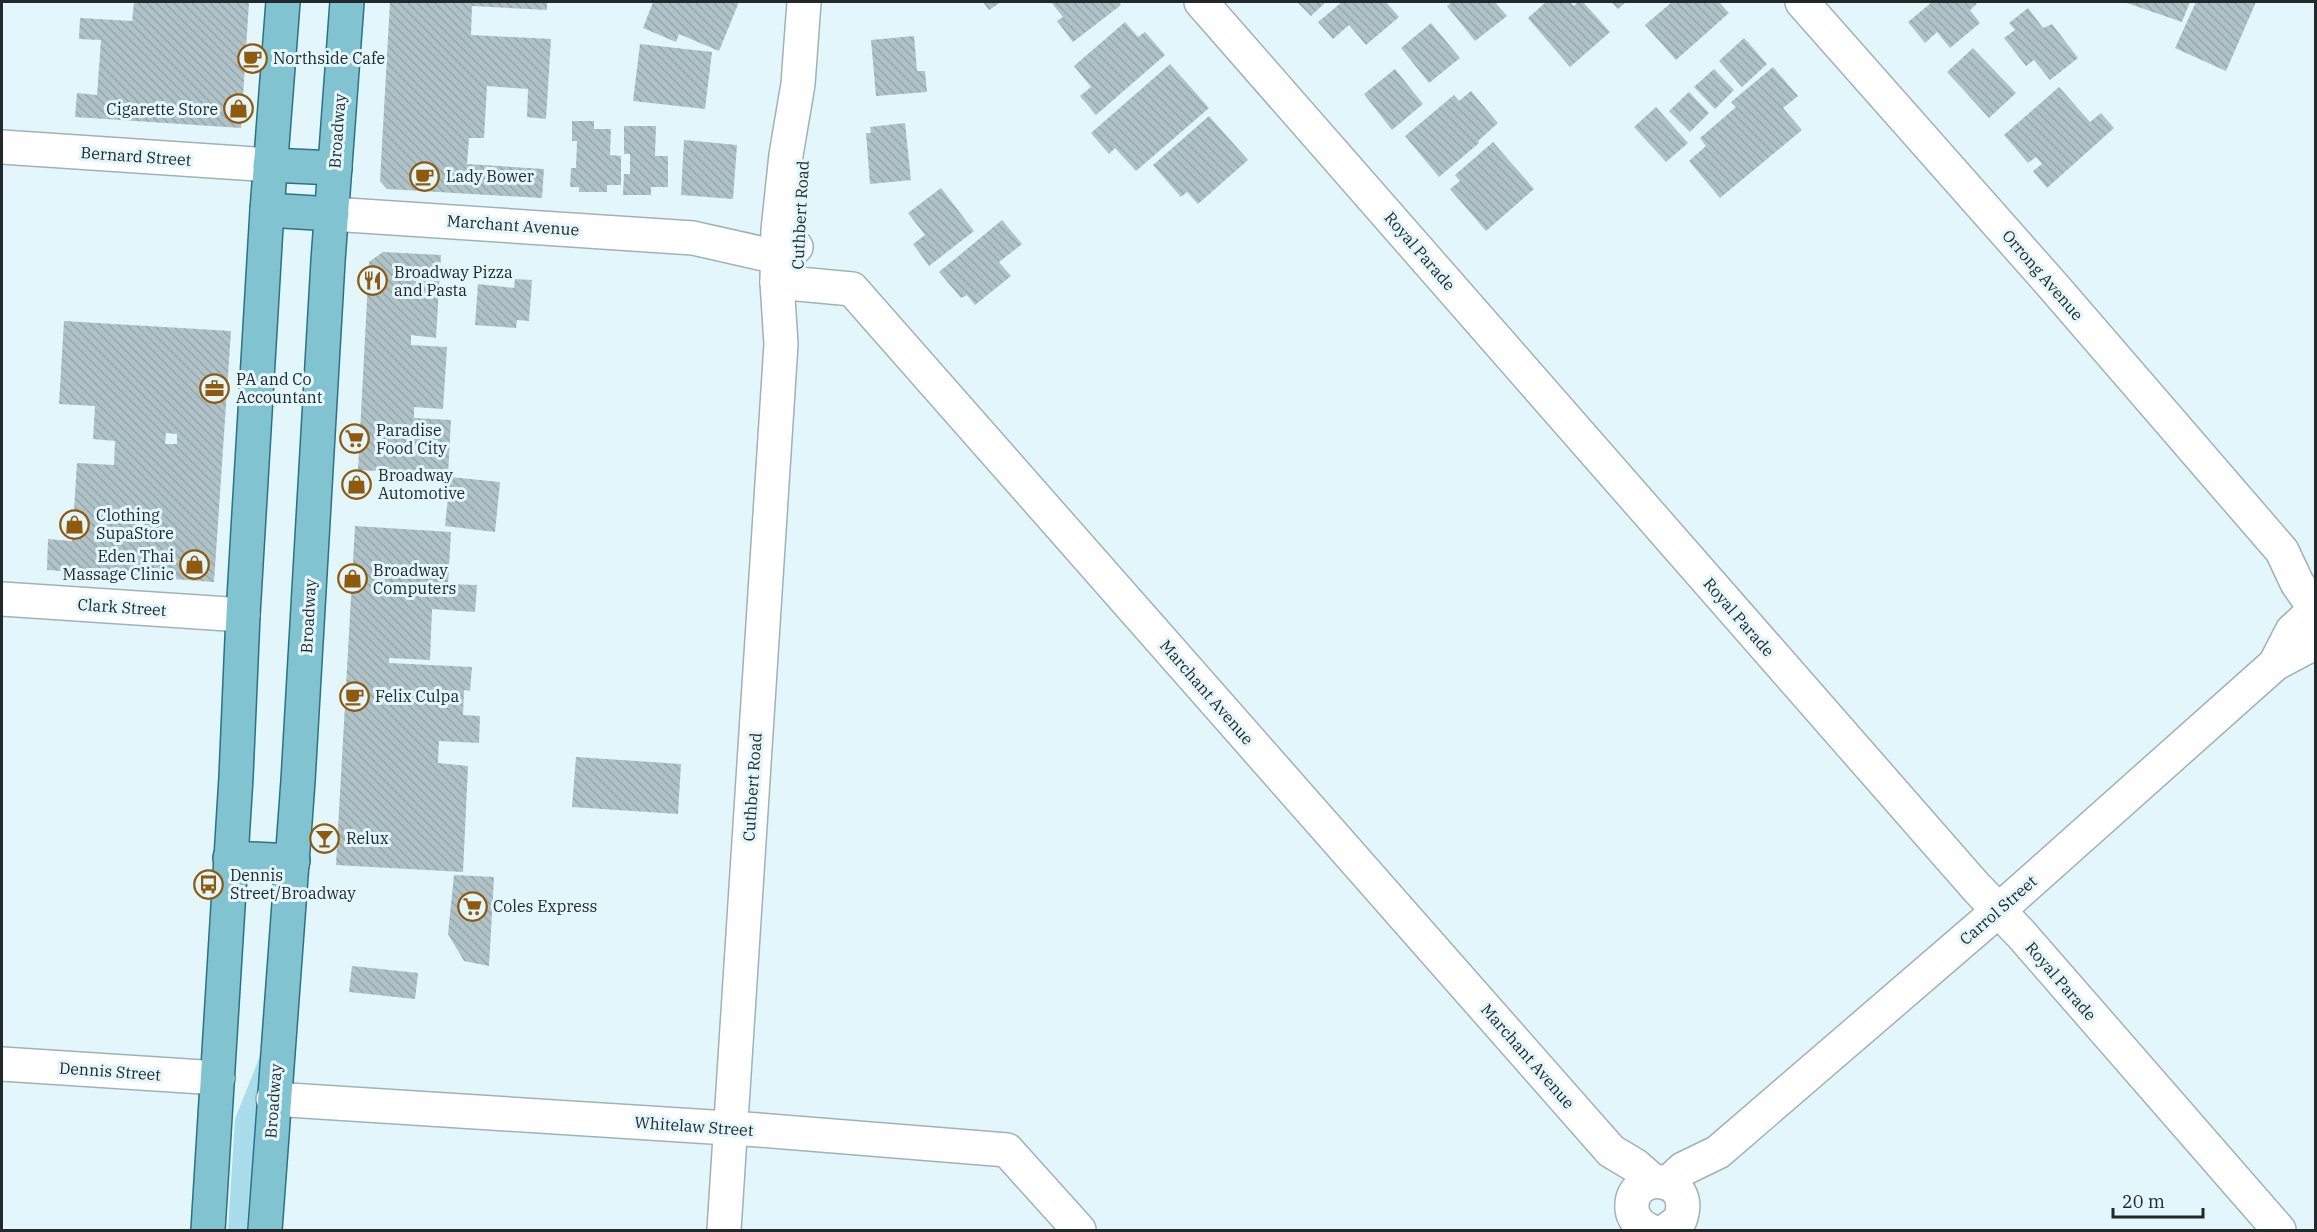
<svg xmlns="http://www.w3.org/2000/svg" width="2317" height="1232" font-family="'IBM Plex Serif',serif">
  <defs>
    <pattern id="building-back-hatch" width="6" height="6" patternUnits="userSpaceOnUse" patternTransform="scale(1.5)"><rect width="6" height="6" fill="#afc2c7"/><path d="M-1 5l2 2M0 0l6 6M5-1l2 2" fill="none" stroke="#96a7ab"/></pattern>
  </defs>
  <rect width="100%" height="100%" fill="#e3f6fc"/>
  <path fill="#aaddec" d="M266,1041l-11,189h-27l7,-111z"/>
  <g fill="url(#building-back-hatch)" fill-rule="evenodd">
    <path d="M134,2h115l-8,126 -166,-11 2,-24 20,2 4,-55 -22,-1 1,-21 52,3z"/>
    <path d="M390,2h157v8l-75,-4 -1,29 80,4 -5,80 -19,-2 1,-28 -41,-3 -3,52h-15l-2,26 77,5 -2,29 -155,-9 -7,-8z"/>
    <path d="M653,2h86l-20,49 -40,-17 -3,8 -33,-14z"/>
    <path d="M983,2h18l-12,8z"/>
    <path d="M1051,2h67l3,3 -48,37 -16,-21 6,-4z"/>
    <path d="M1297,2h29l-15,14z"/>
    <path d="M1342,2h44l13,15 -33,28 -17,-20 -16,14 -15,-17z"/>
    <path d="M1452,2h43l12,14 -32,25 -28,-35z"/>
    <path d="M1546,2h24l4,4 4,-4h5l27,30 -40,35 -42,-49z"/>
    <path d="M1611,2h15l-8,7z"/>
    <path d="M1672,2h47l10,11 -53,47 -31,-35z"/>
    <path d="M1932,2h42l3,2 -7,6 10,13 -30,25 -13,-16 -12,11 -17,-21z"/>
    <path d="M2124,2h66l-8,20z"/>
    <path d="M2196,2h60l-30,69 -51,-23z"/>
    <path d="M2028,8l15,20 9,-4 26,34 -28,22 -16,-20 -8,6 -22,-28 11,-8 -6,-7z"/>
    <path d="M1125,22l13,15 7,-5 20,23 -69,60 -16,-19 11,-9 -17,-21z"/>
    <path d="M1431,23l29,35 -31,25 -28,-35z"/>
    <path d="M914,36l3,35h8l2,21 -51,4 -5,-56z"/>
    <path d="M1744,38l23,26 -25,23 -23,-26z"/>
    <path d="M640,44l72,8 -7,57 -72,-8z"/>
    <path d="M1973,48l43,45 -27,25 -42,-46z"/>
    <path d="M1170,64l39,44 -73,63 -21,-23 -6,6 -18,-21z"/>
    <path d="M1773,67l25,29 -15,12 19,22 -82,68 -31,-37 17,-15 -6,-8 36,-31 -5,-5z"/>
    <path d="M1395,69l28,35 -31,26 -28,-36z"/>
    <path d="M1714,69l20,21 -19,19 -21,-22z"/>
    <path d="M2059,87l31,35 11,-9 13,15 -67,60 -14,-17 9,-7 -6,-7 -8,6 -24,-28z"/>
    <path d="M1471,91l27,32 -20,18 1,2 -40,34 -34,-41 49,-41 5,6z"/>
    <path d="M1689,92l20,21 -19,19 -21,-21z"/>
    <path d="M1656,107l32,36 -22,19 -32,-35z"/>
    <path d="M1209,116l39,44 -50,44 -11,-12 -6,5 -28,-32z"/>
    <path d="M572,121h22v8h17l-1,26 11,1v29h-14v7h-28v-5h-9l1,-19h5l1,-27h-5z"/>
    <path d="M905,123l6,57 -41,4 -4,-51h5l-1,-6z"/>
    <path d="M624,126h32l-1,30h13v31h-17v8h-28l1,-21h6v-20h-6z"/>
    <path d="M684,140l53,5 -4,54 -52,-4z"/>
    <path d="M1493,142l41,47 -48,42 -36,-42 10,-8 -5,-6z"/>
    <path d="M941,188l33,43 -45,35 -16,-22 12,-9 -17,-22z"/>
    <path d="M1002,220l20,24 -23,18 12,14 -36,29 -8,-10 -6,3 -22,-26z"/>
    <path d="M383,252l58,3 -5,83 -25,-3v10l36,2 -4,62 -29,-2v11l37,2 -3,55 -90,-5 11,-208z"/>
    <path d="M515,279l17,1 -3,41 -12,-1 -1,8 -41,-3 3,-41 36,4z"/>
    <path d="M64,321l167,10 -17,251 -167,-12 1,-31 24,2 5,-78 37,2 1,-24 -22,-2 2,-33 -36,-2zM166,433l11,1v10h-12z"/>
    <path d="M450,477l50,5 -5,50 -50,-6z"/>
    <path d="M355,526l96,6 -3,52 29,1 -2,27 -43,-3 -2,51 -41,-2v5l83,4 -2,24 -6,-1 -1,25 17,1 -1,27 -40,-2 -1,22 30,3 -5,106 -127,-7z"/>
    <path d="M576,757l105,7 -3,50 -106,-7z"/>
    <path d="M454,875l40,2 -5,89 -25,-5 -16,-27z"/>
    <path d="M352,966l66,7 -3,26 -66,-7z"/>
  </g>
  <g fill="none" stroke-linecap="round" stroke-linejoin="round">
    <defs>
      <g id="minor">
        <path d="M1201,2l775,885 45,47 258,296"/>
        <path d="M1802,2l252,285 228,264 15,32 12,17"/>
        <path d="M2,147l268,18"/>
        <path d="M332,214l361,24 84,19 19,-10"/>
        <path d="M777,282l75,7 759,862 25,15 17,15"/>
        <path d="M2,599l241,16"/>
        <path d="M2275,664l17,-33 15,-14"/>
        <path d="M2,1064l216,14"/>
        <path d="M273,1099l486,31 248,20 72,80"/>
        <path d="M1668,1183l15,-14 35,-17 281,-242 276,-246 41,-22"/>
        <path d="M724,1230l57,-886 -4,-62 1,-52 8,-75 12,-71 6,-82"/>
        <path d="M1649,1230c-9,-4 -16,-11 -17,-21 -3,-40 65,-36 48,11l-13,10"/>
      </g>
      <g id="primary">
        <path d="M270,165l65,3"/>
        <path d="M267,210l65,4"/>
        <path d="M230,858l63,3"/>
        <path d="M208,1230l28,-453 7,-162 24,-405 16,-208"/>
        <path d="M265,1230l33,-449 30,-520 19,-259"/>
      </g>
    </defs>
    <use href="#minor" stroke="#a0b2b8" stroke-width="36"/>
    <use href="#primary" stroke="#2a7384" stroke-width="36"/>
    <use href="#minor" stroke="#fff" stroke-width="33"/>
    <use href="#primary" stroke="#82c3d2" stroke-width="33"/>
  </g>
  <defs>
    <symbol id="cafe-ring" viewBox="-11 -11 22 22"><circle r="9.5" fill="#e3f6fc" stroke="#8f590e" stroke-width="1.5"/><path d="M-5.5-4.5H6V0H3Q3 3.5 0 3.5H-2.5Q-5.5 3.5-5.5 0ZM3-3.2v2h1.7v-2ZM-6 4.5H4V6H-6Z" fill="#8f590e"/></symbol>
    <symbol id="shop-ring" viewBox="-11 -11 22 22"><circle r="9.5" fill="#e3f6fc" stroke="#8f590e" stroke-width="1.5"/><path d="M-5-2.5h2.3a2.7 3.5 0 0 1 5.4 0H5L5.5 6h-11ZM-1.5-2.5h3a1.5 2.3 0 0 0-3 0Z" fill="#8f590e"/></symbol>
    <symbol id="restaurant-ring" viewBox="-11 -11 22 22"><circle r="9.5" fill="#e3f6fc" stroke="#8f590e" stroke-width="1.5"/><path d="M-5-6h1v4h1v-4h1v4h1v-4h1v5L-1.5 .5V6h-2V.5L-5-1ZM5-6V6H3V1.5H1.5Q1.5-4 5-6Z" fill="#8f590e"/></symbol>
    <symbol id="office-ring" viewBox="-11 -11 22 22"><circle r="9.5" fill="#e3f6fc" stroke="#8f590e" stroke-width="1.5"/><path d="M-6-3h4V-5.5h4V-3h4V5H-6ZM-1-4.5V-3h2v-1.5ZM-6 0V1H6V0Z" fill="#8f590e"/></symbol>
    <symbol id="supermarket-ring" viewBox="-11 -11 22 22"><circle r="9.5" fill="#e3f6fc" stroke="#8f590e" stroke-width="1.5"/><path d="M-6-5.5h2.5l.6 2H6L4.5 2H-2.5L-4.4-4H-6ZM-1.5 3.2a1.3 1.3 0 1 0 .1 0ZM3 3.2a1.3 1.3 0 1 0 .1 0Z" fill="#8f590e"/></symbol>
    <symbol id="bar-ring" viewBox="-11 -11 22 22"><circle r="9.5" fill="#e3f6fc" stroke="#8f590e" stroke-width="1.5"/><path d="M-6-5H6L.8 .8V4.5H3.5V6h-7V4.5H-.8V.8Z" fill="#8f590e"/></symbol>
    <symbol id="bus-ring" viewBox="-11 -11 22 22"><circle r="9.5" fill="#e3f6fc" stroke="#8f590e" stroke-width="1.5"/><path d="M-5-6H5V4H4V6H2V4H-2V6H-4V4H-5ZM-3.5-4V0h7V-4ZM-3.5 1.2v1.5H-2V1.2ZM2 1.2v1.5H3.5V1.2Z" fill="#8f590e"/></symbol>
  </defs>
  <g fill-rule="evenodd">
    <use href="#cafe-ring" x="236" y="42" width="33" height="33"/>
    <use href="#shop-ring" x="222" y="92" width="33" height="33"/>
    <use href="#cafe-ring" x="408" y="160" width="33" height="33"/>
    <use href="#restaurant-ring" x="356" y="264" width="33" height="33"/>
    <use href="#office-ring" x="198" y="372" width="33" height="33"/>
    <use href="#supermarket-ring" x="338" y="422" width="33" height="33"/>
    <use href="#shop-ring" x="340" y="468" width="33" height="33"/>
    <use href="#shop-ring" x="58" y="508" width="33" height="33"/>
    <use href="#shop-ring" x="178" y="548" width="33" height="33"/>
    <use href="#shop-ring" x="336" y="562" width="33" height="33"/>
    <use href="#cafe-ring" x="338" y="680" width="33" height="33"/>
    <use href="#bar-ring" x="308" y="822" width="33" height="33"/>
    <use href="#bus-ring" x="192" y="868" width="33" height="33"/>
    <use href="#supermarket-ring" x="456" y="890" width="33" height="33"/>
  </g>
  <g text-anchor="middle" stroke-width="6" stroke-linejoin="round" paint-order="stroke">
    <g font-size="16" fill="#22292b" stroke="#e3f6fc" text-anchor="start">
      <text x="273" y="64">Northside Cafe</text>
      <text x="218" y="115" text-anchor="end">Cigarette Store</text>
      <text x="446" y="182">Lady Bower</text>
      <text x="394" y="278">Broadway Pizza<tspan x="394" dy="18">and Pasta</tspan></text>
      <text x="236" y="385">PA and Co<tspan x="236" dy="18">Accountant</tspan></text>
      <text x="376" y="436">Paradise<tspan x="376" dy="18">Food City</tspan></text>
      <text x="378" y="481">Broadway<tspan x="378" dy="18">Automotive</tspan></text>
      <text x="96" y="521">Clothing<tspan x="96" dy="18">SupaStore</tspan></text>
      <text x="174" y="562" text-anchor="end">Eden Thai<tspan x="174" dy="18">Massage Clinic</tspan></text>
      <text x="373" y="576">Broadway<tspan x="373" dy="18">Computers</tspan></text>
      <text x="375" y="702">Felix Culpa</text>
      <text x="346" y="844">Relux</text>
      <text x="230" y="881">Dennis<tspan x="230" dy="18">Street/Broadway</tspan></text>
      <text x="493" y="912">Coles Express</text>
    </g>
    <g font-size="16" fill="#22292b" stroke="#e3f6fc">
      <text transform="translate(337 131) rotate(-86)" y="6">Broadway</text>
      <text transform="translate(136 156) rotate(4)" y="6">Bernard Street</text>
      <text transform="translate(800 215) rotate(-87)" y="6">Cuthbert Road</text>
      <text transform="translate(513 225) rotate(4)" y="6">Marchant Avenue</text>
      <text transform="translate(1420 251) rotate(49)" y="6">Royal Parade</text>
      <text transform="translate(2043 275) rotate(49)" y="6">Orrong Avenue</text>
      <text transform="translate(122 607) rotate(4)" y="6">Clark Street</text>
      <text transform="translate(308 616) rotate(-87)" y="6">Broadway</text>
      <text transform="translate(1739 617) rotate(49)" y="6">Royal Parade</text>
      <text transform="translate(1207 692) rotate(49)" y="6">Marchant Avenue</text>
      <text transform="translate(752 787) rotate(-86)" y="6">Cuthbert Road</text>
      <text transform="translate(1998 910) rotate(-41)" y="6">Carrol Street</text>
      <text transform="translate(2061 981) rotate(49)" y="6">Royal Parade</text>
      <text transform="translate(1528 1056) rotate(49)" y="6">Marchant Avenue</text>
      <text transform="translate(110 1071) rotate(4)" y="6">Dennis Street</text>
      <text transform="translate(273 1101) rotate(-86)" y="6">Broadway</text>
      <text transform="translate(694 1126) rotate(4)" y="6">Whitelaw Street</text>
    </g>
  </g>
  <rect width="2317" height="1232" fill="none" stroke="#22292b" stroke-width="6"/>
  <path d="M2113 1208v9h90v-9" fill="none" stroke="#22292b" stroke-width="3"/>
  <text x="2122" y="1208" font-size="18" fill="#22292b" stroke="#e3f6fc" stroke-width="4.5" paint-order="stroke">20 m</text>
</svg>
